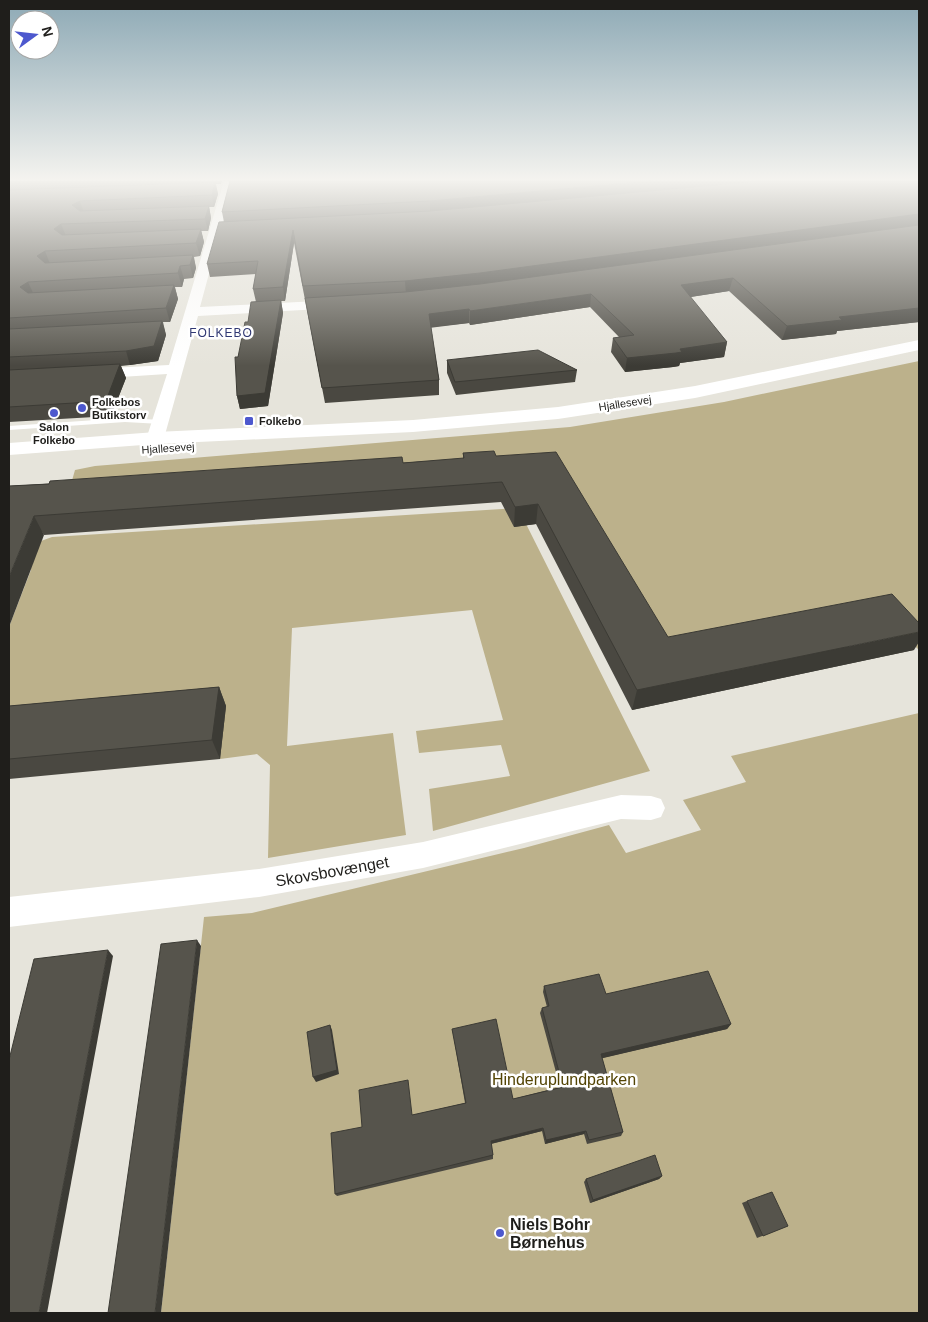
<svg xmlns="http://www.w3.org/2000/svg" width="928" height="1322" font-family="Helvetica,sans-serif">
  <rect width="100%" height="100%" fill="#e6e4db"/>
  <g fill="#bcb18b">
    <path d="M919,361v289l-14,-13 -247,6 -105,-182 -484,30 6,-21 20,-4 475,-39 154,-25z"/>
    <path d="M518,508l132,263 -217,60 -4,-42 81,-13 -9,-31 -82,8 -3,-22 87,-11 -31,-110 -180,18 -5,118 106,-13 13,102 -138,23 2,-93 -13,-11 -37,5 -211,-33v-99l22,-57 -1,-25 22,-8z"/>
    <path d="M919,713v600h-758l43,-396 48,-4 272,-65 85,-23 17,28 75,-23 -18,-30 63,-18 -15,-26z"/>
  </g>
  <g fill="none" stroke-linecap="round" stroke-linejoin="round">
    <path fill="#fff" fill-rule="evenodd" d="M125,418l36,2 4,2 -4,2 -36,-2 -116,8v-4z"/>
    <g fill="#fff" fill-rule="evenodd">
      <path d="M224,181h10l-34,126 138,-7 7,4 -7,4 -140,8 -37,133 -3,4 -6,1 -6,-1 -3,-4 24,-75 -77,5 -6,-2 -2,-3 2,-3 6,-2 79,-4z"/>
      <path d="M621,795l30,1 10,3 4,9 -4,9 -10,3 -30,-1 -198,49 -164,29 -250,30v-30l250,-28 164,-27z"/>
    </g>
    <path fill="#fff" fill-rule="evenodd" d="M919,340v10l-224,48 -137,21 -145,13 -257,12 -147,11v-12l147,-11 257,-12 145,-13 137,-21z"/>
  </g>
  <g fill="#4a4841">
    <path d="M9,181h213l-1,3h-5l2,10 -4,13h-5l2,11 -3,13h-7l3,11 -4,14 -6,1 2,11 -3,10 -9,1 -2,8h-7l3,12 -8,23h-7l3,13 -8,26 -28,4 -9,1 5,12 -15,38 -102,6z"/>
    <path d="M230,181h689v141l-82,9 -1,3 -54,6 -53,-49 -39,6 37,45 -3,15 -44,6 -1,3 -6,1 -48,5 -14,-20 2,-14 6,-1 -29,-30 -120,18 -1,-2 -38,4 8,53v15l-114,8 -31,-160 -9,58h-4l2,12 -15,93 -28,3 -3,-13 1,-39 10,-35 8,-20 -3,-13 3,-15 -46,3 -3,-13 17,-42 -2,-10z"/>
    <path d="M447,360l130,10 -2,12 -119,13 -9,-22z"/>
    <path d="M463,453l33,3 172,181 246,13 -282,60 -96,-186 -22,3 -13,-25 -457,33 -35,-49 454,-27z"/>
    <path d="M219,687l7,19 -6,53 -211,20v-73z"/>
    <path d="M544,986l62,8 125,30 -4,5 -125,29 21,74 -2,4 -34,8 -3,-10 -39,10 -3,-13 -51,13 2,11v4l-156,37 -2,-2 78,-79 52,-12 -12,-70 -1,-4 61,70 47,-12 -20,-74 2,-5 5,-1 -4,-15z"/>
    <path d="M662,1176l-3,3 -69,24 -6,-21 2,-3z"/>
    <path d="M747,1201l41,25 -31,12 -15,-35z"/>
  </g>
  <g fill="#3c3b35">
    <path d="M651,181h123l-344,32v-12z"/>
    <path d="M215,182l3,12 -4,13 -2,-12z"/>
    <path d="M80,201l4,12 -12,-8z"/>
    <path d="M209,206l2,12 -3,13 -3,-12z"/>
    <path d="M919,214v11l-513,69 -1,-13z"/>
    <path d="M61,224l5,12 -8,5 -4,-12z"/>
    <path d="M201,229l3,13 -4,14 -4,-13z"/>
    <path d="M293,230l1,13 -9,58 -2,-14z"/>
    <path d="M45,251l5,13 -8,5 -5,-13z"/>
    <path d="M193,255l3,13 -3,10 -3,-13z"/>
    <path d="M180,266l4,13 -2,8 -4,-14z"/>
    <path d="M733,278l-4,13 -51,8 3,-14z"/>
    <path d="M28,282l6,13 -9,5 -5,-13z"/>
    <path d="M174,285l4,14 -8,23 -4,-14z"/>
    <path d="M591,294l-1,13 -120,18v-14z"/>
    <path d="M281,300l2,13 -15,93 -28,3 -3,-13z"/>
    <path d="M919,308v14l-82,9 -1,3 -54,6 5,-14 52,-9z"/>
    <path d="M469,309v14l-40,5v-14z"/>
    <path d="M162,321l4,14 -8,26 -28,4 -4,-14z"/>
    <path d="M727,342l-3,15 -44,6 -1,3 -6,1 -48,5 2,-14 53,-9z"/>
    <path d="M120,364l6,14 -15,38 -5,-15z"/>
    <path d="M538,504l-2,20 -22,3 1,-20z"/>
    <path d="M34,516l10,19 -35,92v-50z"/>
    <path d="M919,632v10l-5,8 -282,60 5,-20z"/>
    <path d="M219,687l7,19 -6,53 -8,-19z"/>
    <path d="M197,940l4,6 -40,367h-6z"/>
    <path d="M108,950l5,6 -66,357h-8z"/>
    <path d="M731,1024l-4,5 -128,30 2,-5z"/>
    <path d="M330,1025l2,5 7,44 -23,8 -3,-5z"/>
    <path d="M543,1128l-1,3 -52,13 1,-3z"/>
    <path d="M586,1131l-2,3 -39,10 1,-4z"/>
    <path d="M662,1176l-3,3 -69,24 3,-3z"/>
  </g>
  <g fill="#56544c" stroke="#3c3b35">
    <path d="M230,181h421l-221,20 -208,11z"/>
    <path d="M759,181h159l1,1v32l-439,59 -75,8 -102,5 -10,-56 -10,57 -30,2 5,-28 -51,3 12,-42 211,-11z"/>
    <path d="M215,182l-3,13 -132,6 -8,4 8,6 129,-5 -4,13 -144,5 -7,5 8,6 139,-6 -5,14 -151,8 -8,5 8,7 148,-8 -3,10 -10,1 -2,7 -150,9 -8,5 8,6 146,-8 -8,23 -157,10v-128z"/>
    <path d="M919,225v83l-80,9 3,3 -55,6 -54,-48 -52,7 46,57 -47,7 2,3 -6,1 -49,5 -14,-20 21,-3 -43,-41 -121,17 -1,-2 -40,5 10,66 -117,8 -17,-90 100,-6 75,-8z"/>
    <path d="M281,300l-16,93 -28,3 -2,-39h3l7,-35h3l3,-20z"/>
    <path d="M162,321l-8,25 -28,5 -117,6v-28z"/>
    <path d="M538,350l39,20 -122,12 -8,-22z"/>
    <path d="M120,364l-14,37 -97,6v-37z"/>
    <path d="M494,451l2,5 60,-4 112,185 224,-43 27,29v9l-282,58 -99,-186 -23,3 -13,-25 -468,34 -25,61v-91l40,-2 1,-3 352,-24 1,6 61,-5 -1,-5z"/>
    <path d="M219,687l-7,53 -203,19v-53z"/>
    <path d="M197,940l-42,373h-47l53,-369z"/>
    <path d="M108,950l-69,363h-30v-253l25,-101z"/>
    <path d="M708,971l23,53 -130,30 22,78 -34,8 -3,-9 -40,9 -3,-12 -52,13 2,14 -158,39 -4,-61 31,-6 -3,-37 49,-10 4,35 54,-12 -14,-74 44,-10 17,80 50,-12 -21,-79 7,-2 -5,-20 55,-12 7,20z"/>
    <path d="M330,1025l7,45 -24,7 -6,-45z"/>
    <path d="M655,1155l7,21 -69,24 -7,-21z"/>
    <path d="M772,1192l16,34 -25,10 -16,-35z"/>
  </g>
  <linearGradient id="sky" x2="0" y2="1"><stop stop-color="#8da9b5"/><stop offset="0.49" stop-color="#f4f3ef"/><stop offset="1" stop-color="#f4f3ef" stop-opacity="0"/></linearGradient>
  <rect width="928" height="366" fill="url(#sky)"/>
  <g fill="#4d58ce" stroke="#fff" stroke-width="2">
    <circle cx="82" cy="408" r="5"/>
    <circle cx="54" cy="413" r="5"/>
    <rect x="244" y="416" width="10" height="10" rx="2.5"/>
    <circle cx="500" cy="1233" r="5"/>
  </g>
  <g text-anchor="middle" stroke-width="5" stroke-linejoin="round" paint-order="stroke">
    <g font-size="11" font-weight="bold" fill="#1f1e1b" stroke="#fff" text-anchor="start">
      <text x="92" y="406">Folkebos<tspan x="92" dy="13">Butikstorv</tspan></text>
      <text x="259" y="425">Folkebo</text>
      <text x="54" y="431" text-anchor="middle">Salon<tspan x="54" dy="13">Folkebo</tspan></text>
    </g>
    <g font-size="11" fill="#1f1e1b" stroke="#fff">
      <text transform="translate(625 403) rotate(-9)" y="4">Hjallesevej</text>
      <text transform="translate(168 448) rotate(-4)" y="4">Hjallesevej</text>
    </g>
    <g font-size="12" letter-spacing="1" fill="#303873" stroke="#fff">
      <text x="221" y="337">FOLKEBO</text>
    </g>
    <g font-size="16" fill="#1f1e1b" stroke="#fff">
      <text transform="translate(332 871) rotate(-10)" y="6">Skovsbovænget</text>
    </g>
    <g font-size="16" fill="#534404" stroke="#fff">
      <text x="564" y="1085">Hinderuplundparken</text>
    </g>
    <g font-size="16" font-weight="bold" fill="#1f1e1b" stroke="#fff" text-anchor="start">
      <text x="510" y="1230">Niels Bohr<tspan x="510" dy="18">Børnehus</tspan></text>
    </g>
  </g>
  <rect width="928" height="1322" fill="none" stroke="#1f1e1b" stroke-width="20"/>
  <g transform="translate(35 35) rotate(75)"><circle r="24" fill="#ffffff" stroke="#a5a5a4"/>
  <path d="M0-4L9 19L0 12L-9 19Z" fill="#4d58ce"/>
  <text y="-8" font-size="14" font-weight="bold" text-anchor="middle" fill="#1f1e1b">N</text>
  </g>
</svg>
